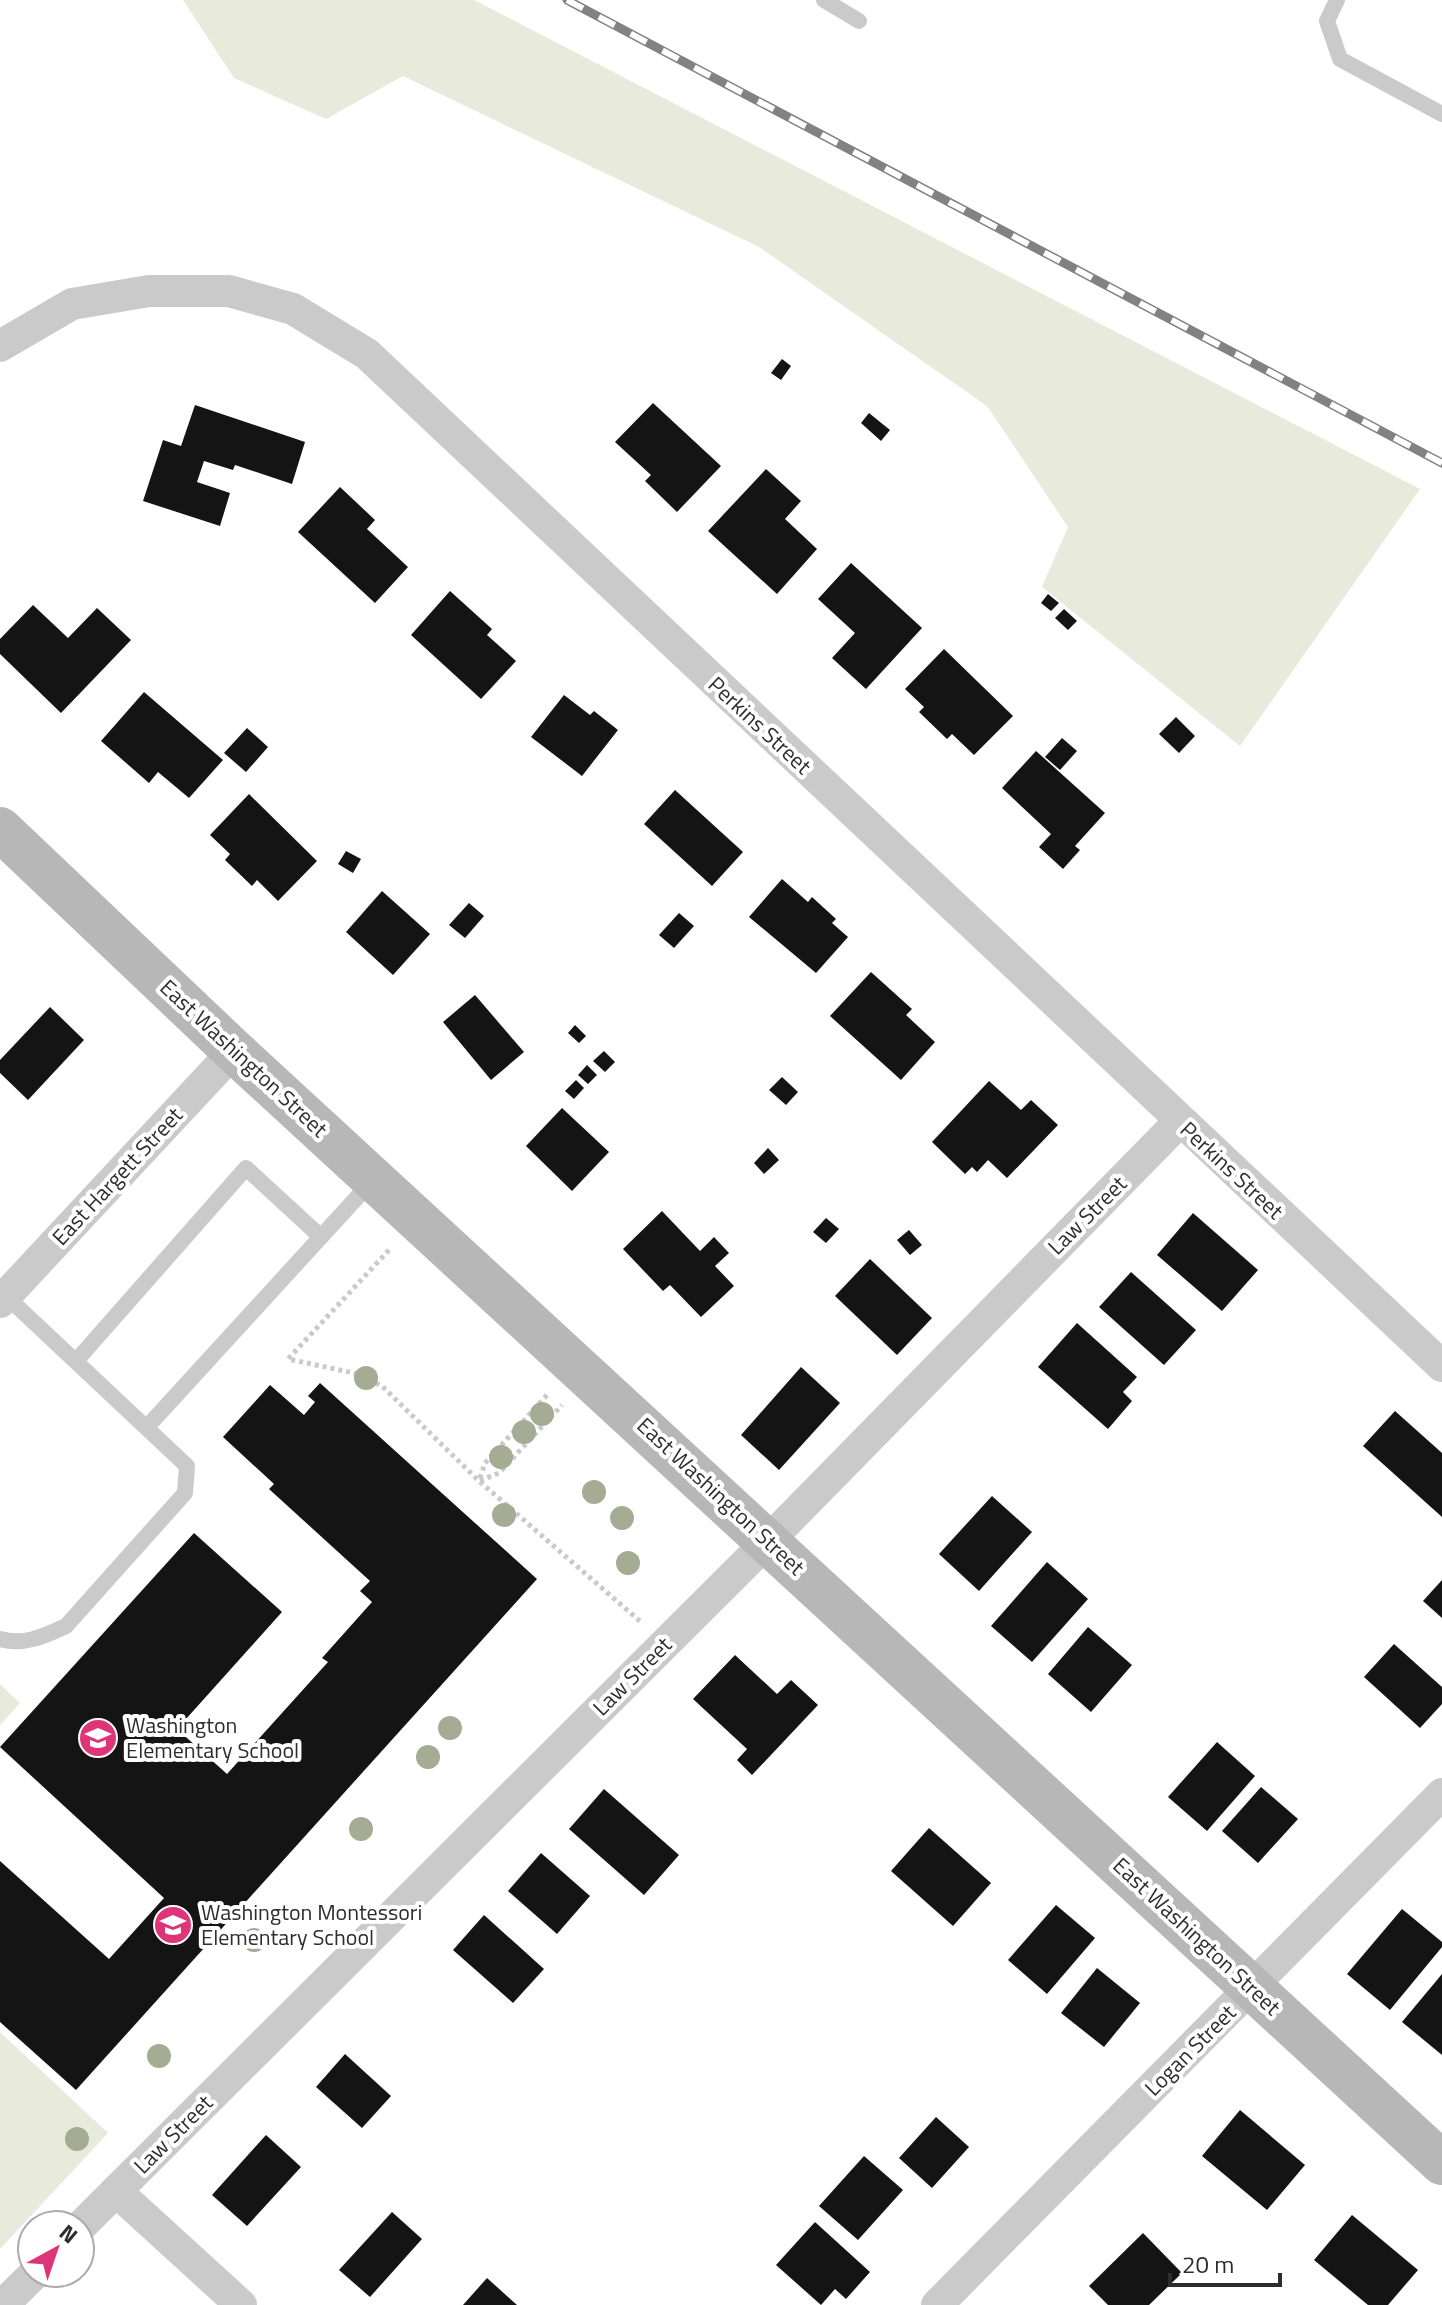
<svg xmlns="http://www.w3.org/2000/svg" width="1442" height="2305" font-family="'Titillium Web',sans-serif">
  <rect width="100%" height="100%" fill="#fff"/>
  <g fill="#e8eadb">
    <path d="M183,0h291l946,489 -180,257 -198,-159 26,-60 -81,-121 -228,-159 -356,-171 -77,43 -92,-41z"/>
    <path d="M0,1684l20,19 -20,22z"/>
    <path d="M0,2032l108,101 -108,116z"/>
  </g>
  <g fill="#141414">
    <path d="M782,359l9,7 -10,14 -10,-7z"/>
    <path d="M653,403l68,63 -44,46 -32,-31 6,-6 -36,-33z"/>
    <path d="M195,405l110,37 -13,42 -57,-19 -2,5 -29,-9 -7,21 33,11 -10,33 -77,-25 20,-61 18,6z"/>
    <path d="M869,413l21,17 -9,11 -20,-18z"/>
    <path d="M766,469l35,32 -16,18 32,30 -40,45 -69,-63z"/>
    <path d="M340,487l35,33 -8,9 41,38 -33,36 -77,-71z"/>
    <path d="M851,563l71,65 -56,61 -34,-31 23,-25 -37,-34z"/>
    <path d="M450,591l42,38 -5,6 29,26 -35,38 -70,-64z"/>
    <path d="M1048,594l11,9 -8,8 -10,-8z"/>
    <path d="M33,605l35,33 29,-30 34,32 -70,73 -61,-59v-15z"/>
    <path d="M1064,609l13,12 -9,9 -13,-12z"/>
    <path d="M944,649l69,67 -39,39 -22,-21 -5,5 -28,-27 5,-5 -19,-18z"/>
    <path d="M144,692l79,68 -34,38 -31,-26 -9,11 -48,-42z"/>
    <path d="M564,695l26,20 4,-4 24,19 -36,46 -51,-39z"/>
    <path d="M1176,717l19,19 -16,17 -20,-19z"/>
    <path d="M247,728l21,19 -22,25 -22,-19z"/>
    <path d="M1062,738l15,13 -17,19 -15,-13z"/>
    <path d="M1036,751l69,62 -30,33 5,4 -17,19 -24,-22 12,-13 -49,-46z"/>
    <path d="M675,790l68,62 -31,34 -68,-62z"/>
    <path d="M249,794l68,67 -39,40 -21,-21 -5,6 -27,-26 5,-6 -20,-19z"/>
    <path d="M346,851l15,8 -8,14 -15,-9z"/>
    <path d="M782,879l26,23 4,-5 24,22 -4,4 16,14 -32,36 -67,-56z"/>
    <path d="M382,891l48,43 -37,41 -47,-43z"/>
    <path d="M469,903l15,13 -19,22 -16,-13z"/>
    <path d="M679,913l15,13 -20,22 -15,-13z"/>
    <path d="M871,972l41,37 -6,6 29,27 -34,38 -71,-64z"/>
    <path d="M475,995l49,57 -33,28 -48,-58z"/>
    <path d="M50,1007l34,33 -56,60 -28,-27v-13z"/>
    <path d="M575,1025l11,11 -7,7 -11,-10z"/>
    <path d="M604,1051l11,11 -10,10 -12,-11z"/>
    <path d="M587,1065l10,10 -9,9 -10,-9z"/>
    <path d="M782,1077l16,15 -12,13 -17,-15z"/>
    <path d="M576,1080l8,8 -10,11 -9,-8z"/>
    <path d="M989,1081l32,29 10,-10 27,25 -51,53 -19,-18 -11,12 -5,-5 -7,7 -33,-32z"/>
    <path d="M562,1108l47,44 -37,39 -46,-45z"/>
    <path d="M768,1148l11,12 -15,14 -10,-11z"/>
    <path d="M662,1211l38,40 14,-14 15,16 -14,13 19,20 -33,31 -31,-32 -7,6 -40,-42z"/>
    <path d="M1193,1213l65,57 -36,41 -65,-56z"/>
    <path d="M826,1218l13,11 -13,14 -13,-11z"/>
    <path d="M909,1230l13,15 -12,10 -13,-15z"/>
    <path d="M870,1259l62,59 -35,37 -62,-59z"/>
    <path d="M1131,1272l65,58 -32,35 -65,-58z"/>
    <path d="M1077,1323l60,54 -14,15 9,9 -24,28 -70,-62z"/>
    <path d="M801,1367l39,36 -61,67 -38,-35z"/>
    <path d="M320,1383l217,196 -461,511 -76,-68v-161l109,98 55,-61 -164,-151 194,-214 88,79 -105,117 50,45 101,-112 -6,-4 50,-56 -12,-11 10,-10 -101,-92 5,-5 -51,-47 47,-52 34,30 11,-13 -7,-6z"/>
    <path d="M1395,1411l47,42v64l-79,-71z"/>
    <path d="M992,1496l40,36 -53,59 -40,-37z"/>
    <path d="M1047,1562l41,37 -56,63 -41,-36z"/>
    <path d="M1442,1580v38l-19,-17z"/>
    <path d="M1088,1627l44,38 -41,47 -43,-38z"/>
    <path d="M1394,1644l48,43v17l-22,24 -56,-51z"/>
    <path d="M735,1655l42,39 14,-14 27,25 -66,70 -15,-15 10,-11 -54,-50z"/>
    <path d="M1217,1742l38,34 -48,55 -39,-34z"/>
    <path d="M1261,1787l37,32 -40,44 -36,-32z"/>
    <path d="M604,1789l75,66 -35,40 -75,-66z"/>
    <path d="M929,1828l62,55 -38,43 -62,-55z"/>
    <path d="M541,1853l49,43 -33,38 -49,-43z"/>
    <path d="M1056,1905l39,33 -48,56 -39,-34z"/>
    <path d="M1402,1909l40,33v5l-52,63 -43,-36z"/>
    <path d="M484,1915l60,54 -31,34 -60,-53z"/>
    <path d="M1097,1968l43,35 -36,44 -43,-34z"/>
    <path d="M1442,1974v81l-40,-33z"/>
    <path d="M345,2054l46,42 -29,32 -46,-41z"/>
    <path d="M1240,2110l65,55 -38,45 -65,-54z"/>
    <path d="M936,2117l33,30 -37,41 -33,-30z"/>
    <path d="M266,2135l35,32 -54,59 -35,-31z"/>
    <path d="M864,2156l39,34 -45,50 -39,-34z"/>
    <path d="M392,2212l30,27 -52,58 -31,-27z"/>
    <path d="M1352,2215l66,55 -30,35h-20l-54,-45z"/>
    <path d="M815,2222l55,50 -24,27 -11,-10 -14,16 -45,-40z"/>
    <path d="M1143,2233l39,40 -33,32h-41l-19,-19z"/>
    <path d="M487,2278l30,27h-54z"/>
  </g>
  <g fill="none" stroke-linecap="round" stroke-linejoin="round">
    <g stroke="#cacaca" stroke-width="5" stroke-dasharray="4 4" stroke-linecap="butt">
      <path d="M389,1250l-101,109 66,14 28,13 97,95 162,141"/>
      <path d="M547,1395l-62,68 -6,18 20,-8 63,-68"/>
    </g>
    <g stroke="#cacaca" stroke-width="16">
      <path d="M824,0l35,21"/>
      <path d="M1337,0l-10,21 13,38 102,55"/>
      <path d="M76,1361l170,-193 75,69"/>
      <path d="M147,1427l226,-247"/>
      <path d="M0,1639c23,7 45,-3 66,-13l119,-133 2,-27 -181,-170"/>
    </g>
    <g stroke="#cacaca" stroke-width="32">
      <path d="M0,346l72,-42 77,-13h80l64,18 74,45 1075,1012"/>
      <path d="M0,1302l234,-251"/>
      <path d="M116,2191l125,114"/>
      <path d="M80,2227l689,-687 411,-419"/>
      <path d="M3,2305l32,-32"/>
      <path d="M937,2305l505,-511"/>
    </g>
    <path stroke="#b7b7b7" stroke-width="44" d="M0,829l234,222 1208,1112"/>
    <defs>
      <path id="rail" d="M567,0l875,463"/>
    </defs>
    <use href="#rail" stroke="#828282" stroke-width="9"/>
    <use href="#rail" stroke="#fff" stroke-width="6" stroke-dasharray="18" stroke-linecap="butt"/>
  </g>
  <g fill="#a6ab94">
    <circle cx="366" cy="1378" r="12"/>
    <circle cx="542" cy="1414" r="12"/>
    <circle cx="524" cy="1432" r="12"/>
    <circle cx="501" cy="1457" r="12"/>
    <circle cx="594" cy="1492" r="12"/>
    <circle cx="504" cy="1515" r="12"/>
    <circle cx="622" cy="1518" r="12"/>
    <circle cx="628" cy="1563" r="12"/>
    <circle cx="450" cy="1728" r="12"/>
    <circle cx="428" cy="1757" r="12"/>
    <circle cx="361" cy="1829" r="12"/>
    <circle cx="254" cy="1940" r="12"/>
    <circle cx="159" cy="2056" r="12"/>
    <circle cx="77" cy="2139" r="12"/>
  </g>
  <defs>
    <symbol id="school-disc" viewBox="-11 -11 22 22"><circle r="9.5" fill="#de347a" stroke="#fff"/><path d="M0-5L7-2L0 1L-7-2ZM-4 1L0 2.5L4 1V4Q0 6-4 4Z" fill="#fff"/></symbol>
  </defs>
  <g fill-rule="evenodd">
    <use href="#school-disc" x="76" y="1716" width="44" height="44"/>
    <use href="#school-disc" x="151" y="1903" width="44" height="44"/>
  </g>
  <g text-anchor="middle" stroke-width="8" stroke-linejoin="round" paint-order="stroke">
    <g font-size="22" fill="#2d2d2d" stroke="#fff">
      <text transform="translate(760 725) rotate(43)" y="8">Perkins Street</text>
      <text transform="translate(244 1058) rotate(43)" y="8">East Washington Street</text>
      <text transform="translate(1232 1170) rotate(43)" y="8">Perkins Street</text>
      <text transform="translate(117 1176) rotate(-47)" y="8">East Hargett Street</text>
      <text transform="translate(1087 1215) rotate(-45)" y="8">Law Street</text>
      <text transform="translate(721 1496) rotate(43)" y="8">East Washington Street</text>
      <text transform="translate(632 1676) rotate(-45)" y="8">Law Street</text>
      <text transform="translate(1197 1936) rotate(43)" y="8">East Washington Street</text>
      <text transform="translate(1190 2050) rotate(-45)" y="8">Logan Street</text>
      <text transform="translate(173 2134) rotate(-45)" y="8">Law Street</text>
    </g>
    <g font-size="22" fill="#2d2d2d" stroke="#fff" text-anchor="start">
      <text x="126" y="1733">Washington<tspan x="126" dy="25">Elementary School</tspan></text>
      <text x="201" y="1920">Washington Montessori<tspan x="201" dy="25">Elementary School</tspan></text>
    </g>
  </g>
  <g transform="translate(56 2249) rotate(40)"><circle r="38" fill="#ffffff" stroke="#ababab" stroke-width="2"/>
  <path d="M0-6L14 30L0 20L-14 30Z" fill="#de347a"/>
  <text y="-12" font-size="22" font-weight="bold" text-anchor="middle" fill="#2d2d2d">N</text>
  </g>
  <path d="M1170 2273v12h110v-12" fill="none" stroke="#2d2d2d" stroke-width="4"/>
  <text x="1182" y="2273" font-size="24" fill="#2d2d2d" stroke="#ffffff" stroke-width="6" paint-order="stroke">20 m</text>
</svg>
